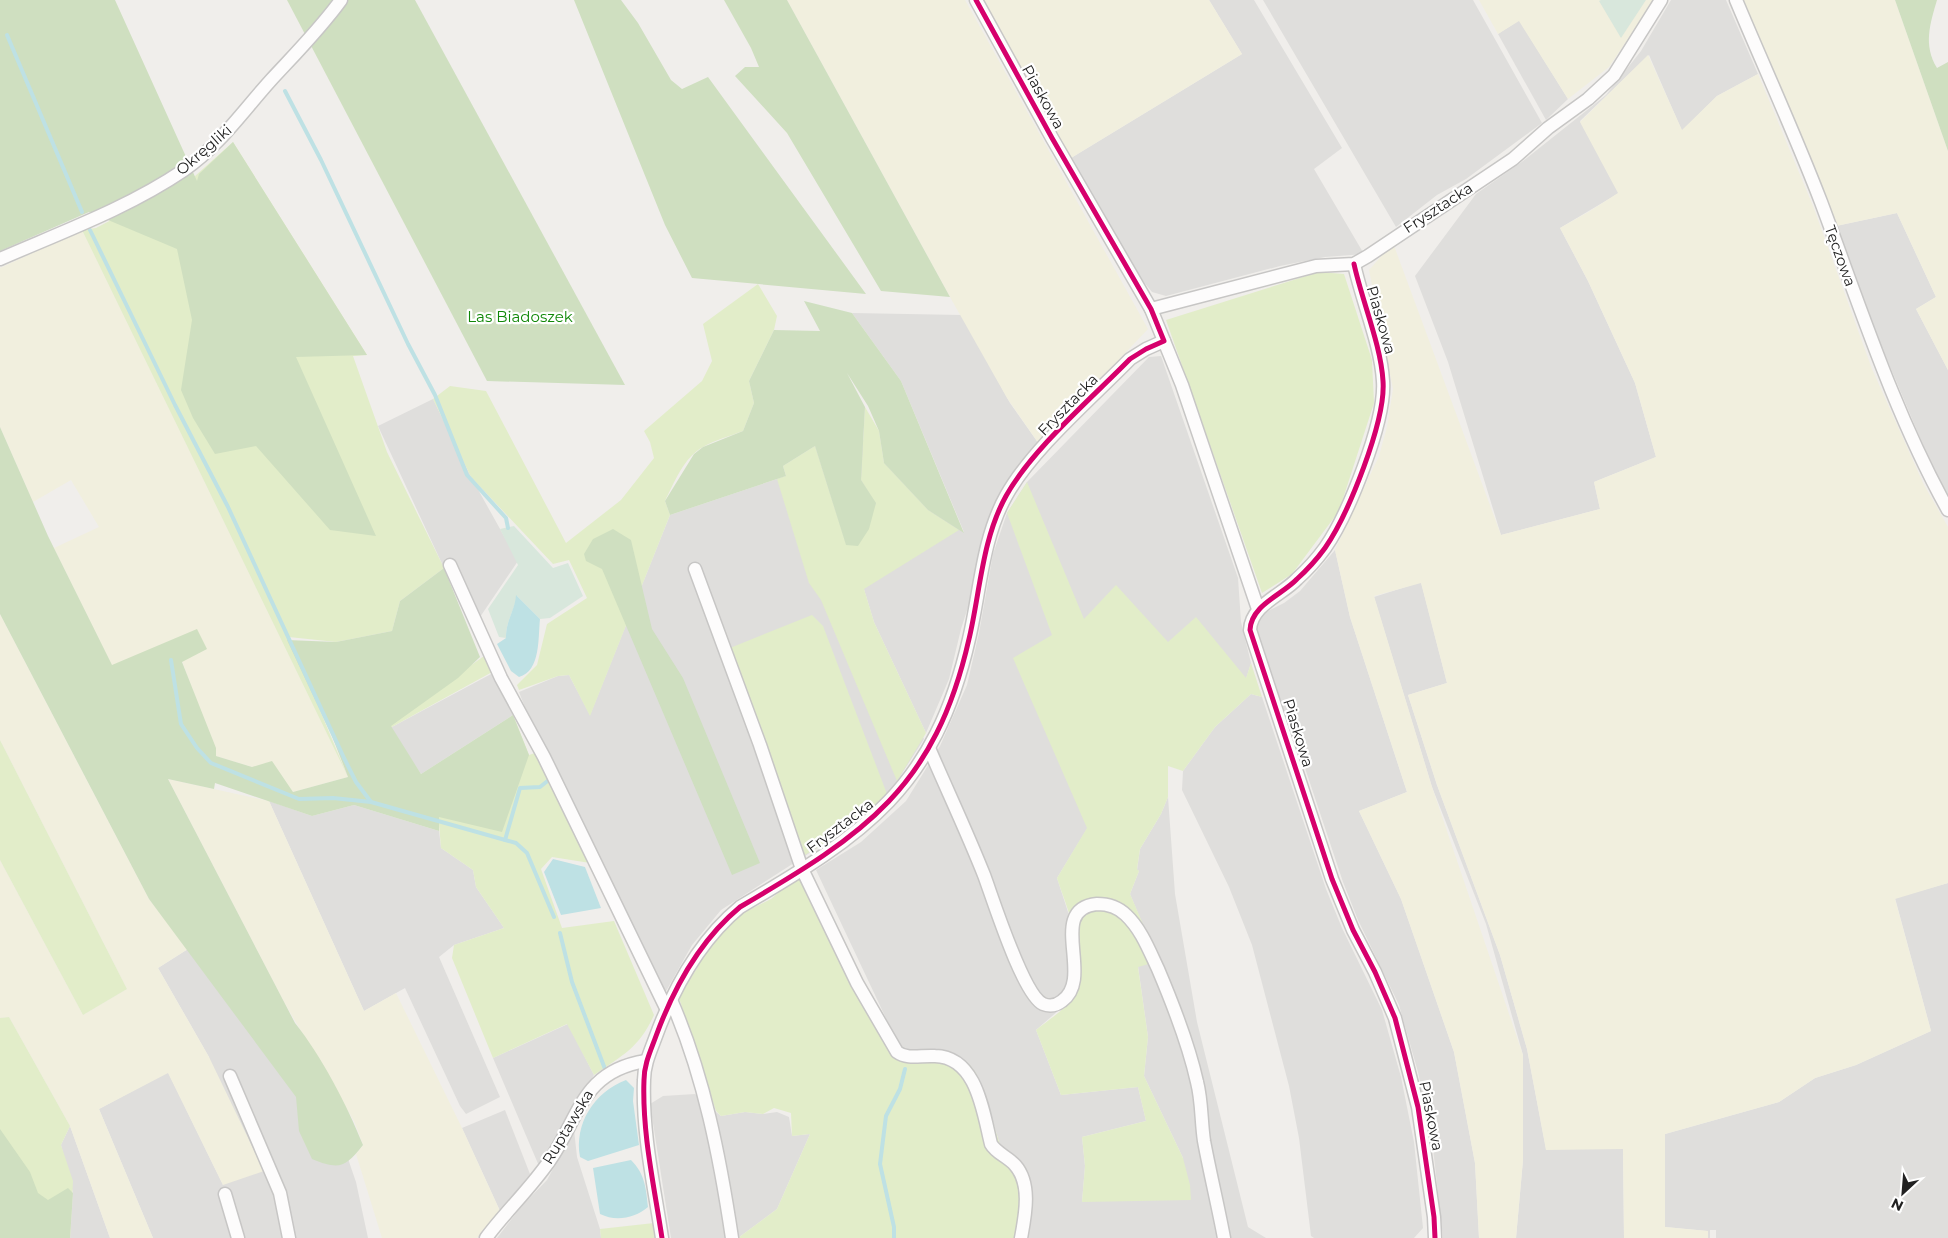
<svg xmlns="http://www.w3.org/2000/svg" width="1948" height="1238" font-family="Montserrat,sans-serif">
  <rect width="100%" height="100%" fill="#f0eeeb"/>
  <g fill="#dfdedc">
    <path d="M1209,0h45l88,148 -28,21 50,85 -39,3 -45,9 -114,30 -14,-4 -13,-16 -68,-118 171,-104z"/>
    <path d="M1263,0h210l69,123 -76,56 -29,16 -41,32z"/>
    <path d="M1671,0h55l32,74 -41,22 -35,35 -33,-76 -69,66 39,72 -59,35 28,53 47,102 21,74 -62,25 6,27 -99,26 -53,-173 -33,-86 61,-82 47,-33 83,-66 35,-44z"/>
    <path d="M1519,20l49,79 -22,21 -48,-86z"/>
    <path d="M1897,213l39,84 -20,12 32,61v128l-11,-20 -78,-185 -23,-67z"/>
    <path d="M852,313l110,2 48,88 29,41 -24,29 -37,103 -17,53 -12,50 -23,54 -52,-111 -22,-72 11,-110 65,70 36,22 -63,-151z"/>
    <path d="M1161,356l77,222 3,44 10,41 -5,16 -142,122 -47,77 21,65 2,38 -6,16 -38,33 25,65 77,-8 8,34 -64,16 3,29 -3,36 101,-44 -39,-82 4,-39 -10,-71 20,-5 -28,-67 9,-23 -2,-1 3,-21 21,-35 7,-17 7,97 22,128 51,205 18,11h-241l-7,-77 -18,-16 -16,-53 -39,-42 -37,2 -7,-2 -85,-180 45,-28 45,-41 34,-55 27,-61 12,-52 14,-79 14,-41 20,-31 122,-125z"/>
    <path d="M433,399l38,78 47,84 -38,56 -27,-54 -9,5 -66,-142z"/>
    <path d="M815,446l56,177 53,116 -32,50 -42,38 -129,83 -29,35 -27,48 -127,-253 -19,-48 39,-16 11,-1 21,40 80,-200 116,-39z"/>
    <path d="M1335,550l15,67 57,175 -48,19 42,88 53,153 21,111 4,75h-36l-11,-99 -14,-67 -19,-67 -41,-85 -15,-38 -48,-144 -42,-110 7,-13 24,-12 16,-12z"/>
    <path d="M1421,582l26,101 -39,12 29,90 63,170 27,94 19,100h77l1,89h-108l7,-78v-105l-37,-131 -54,-137 -58,-190z"/>
    <path d="M493,673l20,42 -92,59 -31,-46z"/>
    <path d="M1251,694l11,3 64,192 16,39 40,82 19,67 13,65 9,86 -9,10h-100l-3,-2 -12,-98 -10,-52 -37,-141 -23,-58 -47,-97 1,-19 32,-44z"/>
    <path d="M269,801l43,15 42,-11 85,26 2,17 32,22 3,17 28,41 -50,17 -15,12 61,140 -34,17 -6,-8 -55,-118 -41,23z"/>
    <path d="M1948,883v355h-232v-8h-6v8h-2l-1,-7 -42,-4v-93l114,-32 36,-24 41,-13 75,-34 -36,-133z"/>
    <path d="M188,949l158,204 10,29 12,56h-215l-54,-129 69,-37 55,113 -14,-128 -51,-89z"/>
    <path d="M568,1024l26,51 -31,47 -13,30 -11,14 -46,-108z"/>
    <path d="M695,1094l26,22 24,-4 18,2 14,-2 12,5 3,19 18,-2 -33,75 -39,29h-67l-21,-134 13,-8z"/>
    <path d="M505,1110l25,64 -30,37 -38,-83z"/>
    <path d="M70,1126l40,112h-40l3,-45 -12,-48z"/>
    <path d="M574,1130l3,27 23,72 1,9h-104l23,-30 27,-28z"/>
  </g>
  <g fill="#f1efde">
    <path d="M787,0h178l183,329 -109,115 -32,-46 -57,-101z"/>
    <path d="M984,0h225l33,54 -171,104 -41,-71z"/>
    <path d="M1479,0h175l-45,67 -41,32 -49,-78 -21,13z"/>
    <path d="M1742,0h153l53,151v219l-32,-61 20,-12 -39,-84 -61,13z"/>
    <path d="M1648,55l34,75 35,-34 41,-22 55,132 59,163 52,116 24,42v356l-53,16 36,132 -75,34 -41,13 -36,24 -114,32v93l43,4v7h-84l-1,-89 -77,1 -19,-101 -27,-94 -63,-170 -29,-90 39,-12 -26,-100 -47,13 58,191 91,268v105l-7,78h-37l-4,-75 -21,-111 -53,-153 -42,-88 48,-19 -57,-175 -15,-67 44,-94 8,-29 6,-38 -24,-119 24,-27 108,292 99,-26 -6,-27 62,-25 -21,-74 -47,-102 -28,-53 30,-17 28,-18 -38,-71z"/>
    <path d="M82,230l266,547 -55,15 -41,-25 -36,-11 -34,-95 -70,5 -58,-118 45,-21 -28,-47 -38,22 -33,-75v-159z"/>
    <path d="M0,614l149,285 39,50 -30,19 51,89 55,114 -41,14 -55,-112 -69,36 54,129h-43l-40,-112 -61,-109 -9,1v-158l83,155 44,-26 -127,-249z"/>
    <path d="M168,779l101,22 95,210 32,-18 66,135 38,83 -23,27h-95l-26,-84 7,-9 -9,-24 -70,-119z"/>
  </g>
  <g fill="#e2edc9">
    <path d="M233,142l134,213 -14,1 34,96 57,116 -44,33 -8,30 -56,11 -47,-5 59,140 -266,-547 14,-2 99,-52z"/>
    <path d="M1319,272l25,2 28,86 2,43 -35,108 -47,63 -30,19 -96,-273z"/>
    <path d="M758,284l19,32 -3,14 -25,51 5,22 -11,28c-13,5 -28,9 -40,16 -19,10 -29,36 -38,54l5,14 -80,201 -21,-41 -11,1 -39,14 -2,-5 20,-20 10,-41 40,-26 -18,-38 -16,4 -82,-87 -38,-78 17,-13 36,5 80,152 55,-43 33,-42 -4,-16 -6,-11 58,-50 10,-20 -9,-37z"/>
    <path d="M865,407l14,24 5,32 44,47 31,20 -95,59 10,33 52,111 -29,48 -76,-181 -12,-17 -32,-104 9,-3 -3,-10 32,-20 31,98 30,-40 -15,-24z"/>
    <path d="M1027,482l57,137 32,-34 52,57 28,-25 50,61 5,-15 11,34 -11,-3 -36,33 -32,44 -15,-5v31l-7,17 -21,35 -3,20 2,2 -9,23 29,67 -21,6 10,70 -4,39 39,82 7,27 1,15 -109,2 3,-36 -3,-29 64,-16 -8,-34 -77,8 -25,-65c11,-9 31,-22 38,-33 20,-28 -8,-90 -17,-119l30,-50 -74,-170 39,-23 -45,-122z"/>
    <path d="M812,615l11,11 64,168 -37,33 -45,28 -75,-207z"/>
    <path d="M484,656l10,15 -104,57 -8,1z"/>
    <path d="M513,715l16,40 9,-3 52,111 -38,-6 -11,12 21,59 52,-7 40,94c-15,33 -31,40 -60,60l-27,-51 -74,34 -41,-100 2,-13 50,-17 -28,-41 -3,-17 -32,-22 -3,-36z"/>
    <path d="M0,740l127,249 -44,26 -83,-155z"/>
    <path d="M800,874l101,176h44l25,15 6,8 24,71 18,17 7,77h-287l39,-29 33,-75 -18,2 -1,-23 -17,-5 -11,6 -18,-2 -24,4 -5,-5 -37,-113 33,-55 29,-29 30,-15z"/>
    <path d="M9,1017l61,109 -9,19 12,36 -3,57h-70v-220z"/>
    <path d="M654,1223l2,15h-55l-1,-9z"/>
  </g>
  <g fill="#cfdfc0">
    <path d="M0,0h115l82,181 2,-7 34,-32 134,213 -71,2 80,179 -46,-6 -74,-84 -41,8 -22,-36 -12,-28 11,-70 -15,-71 -88,-37 -89,39z"/>
    <path d="M287,0h128l210,385 -138,-4z"/>
    <path d="M574,0h47l17,23 33,57 11,9 26,-12 158,217 -174,-16 -27,-53z"/>
    <path d="M724,0h63l163,297 -69,-6 -94,-158 -52,-57 10,-9h14l-8,-19z"/>
    <path d="M1895,0h42c-7,24 -14,45 0,68l11,-6v89z"/>
    <path d="M804,301l48,12 49,68 63,152 -36,-23 -44,-47 -5,-32 -11,-25 -21,-33 18,34 -4,73 15,23 -7,26 -11,17 -12,-1 -31,-99 -32,20 3,10 -116,39 -5,-14 29,-47 9,-7 40,-16 11,-28 -5,-22 25,-51 46,1z"/>
    <path d="M0,427l48,109 64,129 85,-36 10,20 -25,13 34,86v8l36,11 20,-6 21,31 55,-15 -16,-41 -45,-96 49,2 56,-11 8,-30 44,-33 36,89 -22,21 -67,48 30,48 92,-59 16,40 -27,77 -63,-15v14l-85,-26 -42,11 -97,-33 -1,6 -46,-10 127,244c27,34 52,82 68,122 -18,23 -24,25 -51,14l-13,-28 -3,-34 -147,-198 -149,-285z"/>
    <path d="M613,529l18,11 21,89 31,49 77,185 -28,12 -130,-306 -16,-8 -2,-7 9,-15z"/>
    <path d="M0,1129l30,43 8,21 10,7 20,-12 5,5 -3,45h-70z"/>
  </g>
  <g fill="#d8e7dc">
    <path d="M1601,0h45l-25,38 -22,-37z"/>
    <path d="M514,526l39,42 15,-5 15,33 -33,22 -10,1 -23,-23c-3,16 -11,24 -11,42l-7,-1 -11,-28 30,-44 -18,-36z"/>
  </g>
  <g fill="#bee1e4">
    <path d="M516,595l24,24c-2,18 1,52 -21,58l-8,-6 -14,-27 9,-6c0,-19 9,-27 10,-43z"/>
    <path d="M553,859l32,8 16,41 -40,7 -17,-43z"/>
    <path d="M626,1080l8,8 -1,13 6,44 -51,16 -8,-4c-6,-33 14,-65 46,-77z"/>
    <path d="M631,1160c14,14 15,28 17,47 -13,11 -32,15 -48,7l-7,-46z"/>
  </g>
  <g fill="none" stroke-linecap="round" stroke-linejoin="round">
    <g stroke="#bee1e4" stroke-width="4">
      <path d="M7,35l75,177"/>
      <path d="M285,91l36,69 87,184 27,51 32,80 39,43 2,10"/>
      <path d="M90,230l85,175 53,102 116,251 12,24 15,20"/>
      <path d="M171,660l10,64 16,24 14,15 88,36 34,-1 38,4 145,41 11,10 27,64"/>
      <path d="M505,840l15,-52 20,-1 10,-8"/>
      <path d="M560,933l12,49 33,87"/>
      <path d="M894,1238v-11l-14,-63 6,-48 14,-27 5,-20"/>
    </g>
    <defs>
      <g id="street">
        <path d="M976,0l76,138 99,171 31,76 76,224"/>
        <path d="M1736,0c28,67 59,134 85,202 39,104 73,211 127,308"/>
        <path d="M0,259c62,-27 128,-51 184,-89 35,-24 59,-59 87,-90 24,-26 49,-51 70,-80"/>
        <path d="M1354,264c8,37 27,81 29,117 3,40 -35,134 -58,167 -8,11 -18,22 -28,31 -15,16 -46,26 -47,51l82,249 21,51 22,42 20,46 23,89 16,110 1,21"/>
        <path d="M1151,309l165,-43 38,-2 14,-8 145,-97 35,-31 40,-29 26,-24 47,-75"/>
        <path d="M450,565l51,113 43,79 122,251"/>
        <path d="M695,569l65,176 42,124 55,114 40,69c11,8 24,3 38,4 42,1 48,56 56,88 5,9 17,13 24,21 17,19 10,51 6,73"/>
        <path d="M929,748c18,42 38,84 55,127 9,24 39,120 59,129 7,3 14,1 19,-3 33,-23 -16,-92 35,-97 10,0 21,3 29,11 15,14 23,35 32,54 14,33 31,77 39,113 5,19 4,39 7,59 6,32 14,65 20,97"/>
        <path d="M671,1000c33,75 49,158 61,238"/>
        <path d="M230,1076l50,117 9,45"/>
        <path d="M225,1194l13,44"/>
        <path d="M486,1238c20,-27 45,-50 64,-78 30,-44 32,-89 96,-99"/>
        <path d="M662,1238c-8,-53 -20,-105 -18,-158 0,-16 7,-30 12,-44 18,-49 43,-95 84,-129 125,-73 195,-119 229,-268 11,-46 13,-100 37,-143 26,-47 86,-98 124,-137l16,-10 18,-8"/>
      </g>
    </defs>
    <use href="#street" stroke="#c7c6c5" stroke-width="15"/>
    <use href="#street" stroke="#fdfcfc" stroke-width="12"/>
    <defs>
      <g id="cycleway">
        <path d="M1354,264c8,37 27,81 29,117 3,40 -35,134 -58,167 -8,11 -18,22 -28,31 -15,16 -46,26 -47,51l82,249 21,51 22,42 20,46 23,89 16,110 1,21"/>
        <path d="M662,1238c-8,-53 -20,-105 -18,-158 0,-16 7,-30 12,-44 18,-49 43,-95 84,-129 125,-73 195,-119 229,-268 11,-46 13,-100 37,-143 26,-47 86,-98 124,-137l16,-10 18,-8 -13,-32 -99,-171 -76,-138"/>
      </g>
    </defs>
    <use href="#cycleway" stroke="#fff" stroke-width="8"/>
    <use href="#cycleway" stroke="#d6006c" stroke-width="5"/>
  </g>
  <g text-anchor="middle" stroke-width="4.5" stroke-linejoin="round" paint-order="stroke">
    <g font-size="15" fill="#222" stroke="#fff">
      <text transform="translate(1043 97) rotate(61)" y="5">Piaskowa</text>
      <text transform="translate(204 150) rotate(-41)" y="5">Okręgliki</text>
      <text transform="translate(1438 208) rotate(-33)" y="5">Frysztacka</text>
      <text transform="translate(1840 256) rotate(70)" y="5">Tęczowa</text>
      <text transform="translate(1381 320) rotate(74)" y="5">Piaskowa</text>
      <text transform="translate(1068 405) rotate(-46)" y="5">Frysztacka</text>
      <text transform="translate(1298 733) rotate(73)" y="5">Piaskowa</text>
      <text transform="translate(840 826) rotate(-37)" y="5">Frysztacka</text>
      <text transform="translate(1431 1116) rotate(79)" y="5">Piaskowa</text>
      <text transform="translate(568 1127) rotate(-59)" y="5">Ruptawska</text>
    </g>
    <g font-size="15" fill="#108808" stroke="#fff">
      <text x="520" y="322">Las Biadoszek</text>
    </g>
  </g>
  <g transform="translate(1903 1193) rotate(206)" stroke="#ffffff" stroke-width="4" paint-order="stroke">
  <path d="M0-4L9 19L0 12L-9 19Z" fill="#222222"/>
  <text y="-8" font-size="14" font-weight="bold" text-anchor="middle" fill="#222222">N</text>
  </g>
</svg>
